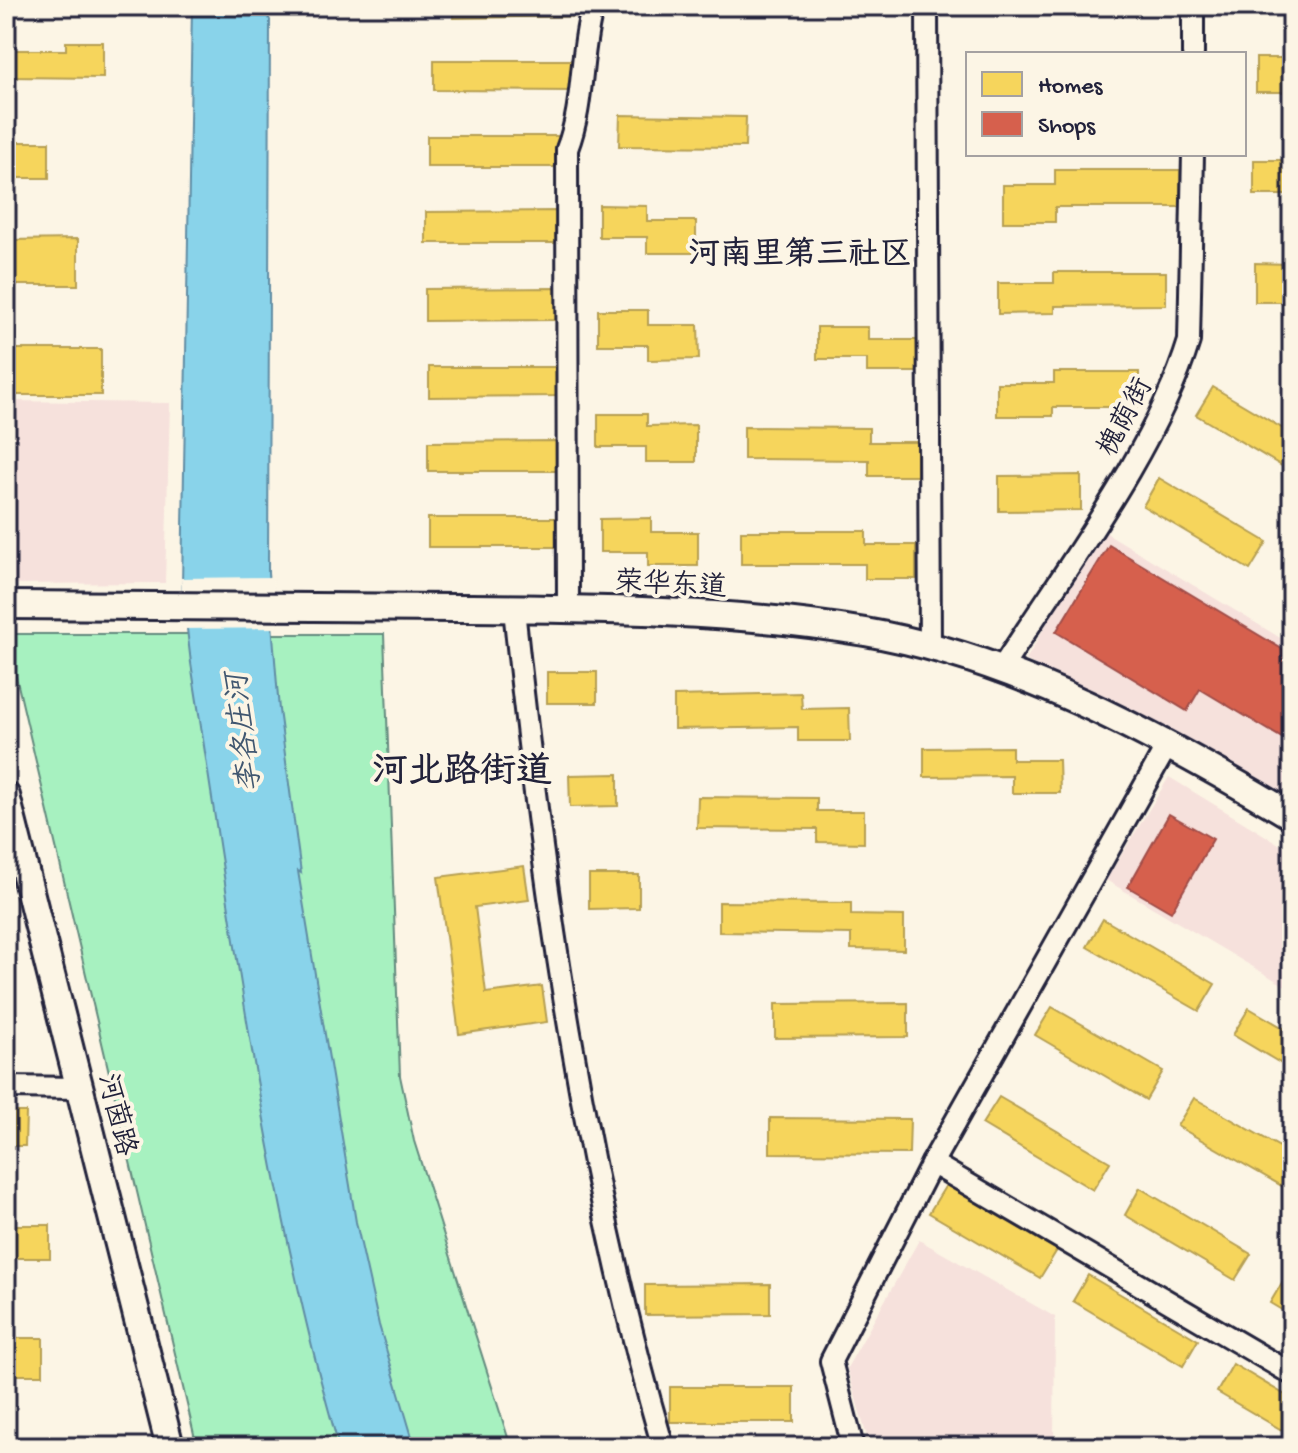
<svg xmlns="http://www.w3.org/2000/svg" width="1298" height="1453" font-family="'Gochi Hand','LXGW WenKai TC',sans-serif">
  <rect width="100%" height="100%" fill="#fcf5e5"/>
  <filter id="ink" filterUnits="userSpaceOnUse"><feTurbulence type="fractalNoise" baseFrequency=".0125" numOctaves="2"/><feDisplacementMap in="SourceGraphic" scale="16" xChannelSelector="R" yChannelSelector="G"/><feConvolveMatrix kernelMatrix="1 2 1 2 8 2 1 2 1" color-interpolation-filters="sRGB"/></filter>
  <g filter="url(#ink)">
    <g fill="#f6e1dc">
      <path d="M6,401l164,2 -5,180 -159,1z"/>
      <path d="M1100,529l192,116v163l-266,-148z"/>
      <path d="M1169,777l123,75v138l-186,-110z"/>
      <path d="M919,1240l136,77 -1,130h-184l-23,-79z"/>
    </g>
    <path fill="#a7f1c0" stroke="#648a7e" stroke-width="2" d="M6,634h378l16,442 14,65 97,306h-314z"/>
    <path fill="#89d3ea" stroke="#608ca4" stroke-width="2" d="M192,6h69l9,14 -2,553 11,137 22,163 -3,-2 58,351 23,103 36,122h-76c-74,-255 -106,-522 -148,-784l-9,-77z"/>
    <path fill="#fcf5e5" d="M273,577l4,51 -94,1 -2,-51z"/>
    <g fill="#f6d55c" stroke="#b69f52" stroke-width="2">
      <path d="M453,6h136v10l-136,2z"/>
      <path d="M1004,6h54v2l-54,1z"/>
      <path d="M66,42h37v36l-97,-1v-27h60z"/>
      <rect x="1256" y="58" width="36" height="34"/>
      <path d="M434,60h141v31l-141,-1z"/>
      <path d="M620,115l126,2 -1,30 -126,-1z"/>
      <rect x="427" y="136" width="132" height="31"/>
      <rect x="6" y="142" width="43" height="36"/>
      <rect x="1254" y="160" width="38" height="35"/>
      <path d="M1055,170h125v37h-125v15h-52v-37h52z"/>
      <path d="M599,205l48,1v15h49v32h-49v-16h-48z"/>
      <path d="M559,211v32h-133v-31z"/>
      <path d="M78,239v46h-72v-45z"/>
      <path d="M1255,263l37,1v38h-37z"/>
      <path d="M1054,272h112v33l-111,1v7l-57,1v-31h56z"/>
      <path d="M556,288v32l-131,1v-32z"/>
      <path d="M598,310h50v15h50l1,34 -51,1v-15h-50z"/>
      <path d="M817,327h51v13h51v32h-52v-13h-50z"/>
      <rect x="6" y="349" width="95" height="46"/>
      <path d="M429,367h130v29l-130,1z"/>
      <path d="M1054,372h85v35h-86v9h-56v-33h57z"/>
      <path d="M1213,387l79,47v38l-96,-57z"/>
      <path d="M598,414h49v12l49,-1v37h-50v-15h-48z"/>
      <path d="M744,427l125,1v14h49l-1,34h-48v-16l-125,-1z"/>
      <path d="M558,441l1,30h-131v-29z"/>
      <path d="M1081,475v35l-82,1v-35z"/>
      <path d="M1159,478l108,64 -17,28 -107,-64z"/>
      <rect x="428" y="518" width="131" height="29"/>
      <path d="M651,518v14h47v34h-50v-14h-48v-33z"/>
      <path d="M741,531h125v14h50v34h-51v-15h-124z"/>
      <rect x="547" y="672" width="50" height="31"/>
      <path d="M801,693l1,16 47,-1 1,33h-52v-14l-124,2v-33z"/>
      <path d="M1012,747v13h47l1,33h-48v-17l-88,1v-29z"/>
      <path d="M618,774v32l-48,1 -1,-32z"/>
      <path d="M698,797l119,1v13h47v32l-47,-1v-13l-120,-1z"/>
      <path d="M524,866l5,34 -54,7 11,86 56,-7 5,36 -88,12 -21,-157z"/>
      <path d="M589,875h50v33l-50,1z"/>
      <path d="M719,902l132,1v12l53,1v34l-53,-1v-15l-132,-2z"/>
      <path d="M1103,919l112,65 -16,27 -112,-64z"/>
      <path d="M908,1003v34l-133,1v-34z"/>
      <path d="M1052,1007l111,64 -17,29 -111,-65z"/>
      <path d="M1249,1008l43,25v37l-59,-35z"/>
      <path d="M999,1097l111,65 -17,28 -111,-66z"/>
      <path d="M1194,1098l98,56 -3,36 -112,-64z"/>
      <path d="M6,1112h20l-1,34h-19z"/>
      <path d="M770,1118l140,1 -1,35 -139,-1z"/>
      <path d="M946,1185l111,65 -17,28 -111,-65z"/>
      <path d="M1140,1188l111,66 -16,26 -110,-65z"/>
      <rect x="6" y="1225" width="44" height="33"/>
      <path d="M1088,1275l110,65 -15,26 -110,-65z"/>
      <path d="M1286,1276l6,4v36l-22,-13z"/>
      <path d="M770,1284v30l-125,1v-30z"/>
      <rect x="6" y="1338" width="37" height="37"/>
      <path d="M1233,1364l59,35v37l-75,-44z"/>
      <rect x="670" y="1387" width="124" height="35"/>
    </g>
    <g fill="#d6604d" stroke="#a04d48" stroke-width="2">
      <path d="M1109,545l183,110v89l-92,-55 -13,22 -131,-79z"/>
      <path d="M1169,814l44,25 -42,73 -43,-25z"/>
    </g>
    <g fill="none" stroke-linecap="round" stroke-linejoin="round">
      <defs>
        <g id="minor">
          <path d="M927,6l3,642"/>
          <path d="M1193,54v-48"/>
          <path d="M514,609c29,281 70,566 149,838"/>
          <path d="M568,610l-1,-461c18,-46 12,-95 26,-143"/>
          <path d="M1000,671c62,-98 156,-221 189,-330l4,-187"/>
          <path d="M6,1087l74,1"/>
          <path d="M932,1163l360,211"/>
          <path d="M853,1447l-22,-86 101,-198 235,-417"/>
        </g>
        <g id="tertiary">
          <path d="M6,605c149,1 298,2 447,3 137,1 276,1 412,24 152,26 296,106 427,184"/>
          <path d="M6,796l164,651"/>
        </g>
      </defs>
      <use href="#minor" stroke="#22223b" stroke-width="26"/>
      <use href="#tertiary" stroke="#22223b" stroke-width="32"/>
      <use href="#minor" stroke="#fcf5e5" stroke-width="20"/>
      <use href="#tertiary" stroke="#fcf5e5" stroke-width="26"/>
    </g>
  </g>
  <g text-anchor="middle" stroke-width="8" stroke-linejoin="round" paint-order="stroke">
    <g font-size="28" fill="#22223b" stroke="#fcf5e5">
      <text transform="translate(1123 416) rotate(-62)" y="10">槐荫街</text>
      <text transform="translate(671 582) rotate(3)" y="10">荣华东道</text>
      <text transform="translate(119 1114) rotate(76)" y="10">河茵路</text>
    </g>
    <g font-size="30" font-style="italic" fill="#415770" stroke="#fcf5e5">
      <text transform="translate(242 733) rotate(-97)" y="10">李各庄河</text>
    </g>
    <g font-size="32" font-weight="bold" fill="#22223b" stroke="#fcf5e5">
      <text x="800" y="263">河南里第三社区</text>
    </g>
    <g font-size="36" font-weight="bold" fill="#22223b" stroke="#fcf5e5">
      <text x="462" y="781">河北路街道</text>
    </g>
  </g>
  <rect width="1298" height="1453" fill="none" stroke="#fcf5e5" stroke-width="32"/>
  <rect x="16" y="16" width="1266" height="1421" fill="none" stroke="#22223b" stroke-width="3" filter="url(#ink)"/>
  <rect x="966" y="52" width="280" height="104" fill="#fcf5e5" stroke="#a5a1a1" stroke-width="2"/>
  <rect x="982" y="72" width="40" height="24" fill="#f6d55c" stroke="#a5a1a1" stroke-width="2"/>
  <text x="1038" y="92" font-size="24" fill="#22223b">Homes</text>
  <rect x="982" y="112" width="40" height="24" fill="#d6604d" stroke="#a5a1a1" stroke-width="2"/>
  <text x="1038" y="132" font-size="24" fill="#22223b">Shops</text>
</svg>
